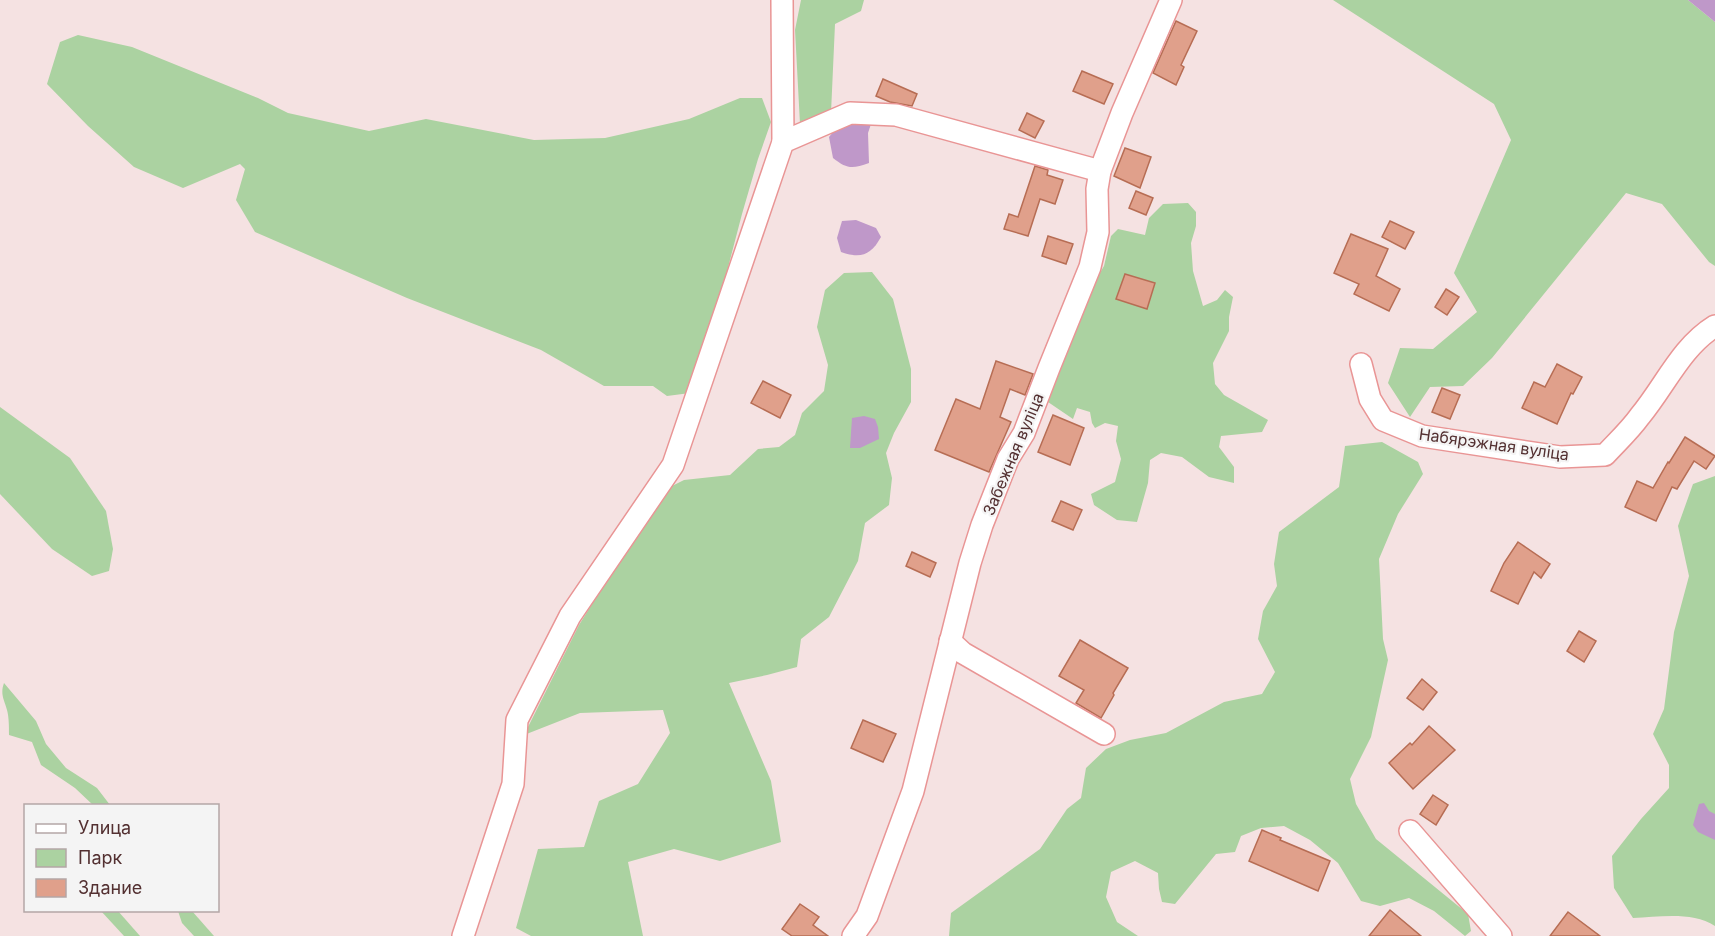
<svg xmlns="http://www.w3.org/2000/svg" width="1715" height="936" font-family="Inter,sans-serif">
  <rect width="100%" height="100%" fill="#f5e2e2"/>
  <g fill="#abd2a1">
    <path d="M801,0h63l-3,11 -26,13 -4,89 -31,11 -5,-94z"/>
    <path d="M1333,0h355l27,22v244l-6,-4 -47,-58 -36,-11 -134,165 -29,28 -33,1 -20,30 -22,-34 12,-35 33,1 44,-37 -23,-39 57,-133 -17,-36z"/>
    <path d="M78,35l54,12 126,51 30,15 81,18 57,-12 108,21 71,-2 84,-19 51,-21h22l9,24 -13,37 -16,55 -34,130 -18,49 -23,3 -14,-10h-49l-63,-36 -134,-52 -152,-66 -19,-32 9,-31 -5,-5 -57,24 -49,-21 -46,-41 -41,-42 13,-42z"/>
    <path d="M1188,203l8,9v14l-5,17 2,28 10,35 14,-6 8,-10 8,7 -4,20v14l-16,32 2,21 9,11 44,25 -6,12 -41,4 -2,11 15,20v16l-25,-6 -27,-20 -21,-4 -11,7 -2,23 -11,39 -20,-2 -23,-15 -3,-11 24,-12 6,-23 -5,-18 2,-15 -13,-3 -10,5 -3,-5 -2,-11 -13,-4 -4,11 -25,-17 34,-99 22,-37 7,-30 7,-7 27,6 4,-17 14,-14z"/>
    <path d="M872,272l21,27 18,70v33l-17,31 -8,20 6,25 -3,27 -24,18 -7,38 -29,56 -28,22 -4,28 -30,8 -38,8 42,98 10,61 -61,19 -46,-12 -46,13 15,74h-112l-15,-8 22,-79 46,-2 15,-46 39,-17 32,-51 -7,-23 -83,3 -56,22 55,-110 83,-134 22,-11 46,-5 28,-26 21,-2 16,-12 7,-22 22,-22 4,-26 -11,-38 8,-37 19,-17z"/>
    <path d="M0,407l70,51 36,53 7,38 -4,22 -17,5 -40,-27 -52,-55z"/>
    <path d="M1382,442l36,20 5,12 -25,40 -19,45 4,80 5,21 -17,77 -21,42 6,25 20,35 92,75 3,17 -6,5 -31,-25 -25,-13 -29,8 -19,-5 -23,-38 -28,-23 -26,-14 -23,2 -20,8 -6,16 -19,2 -41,50 -13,-2 -3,-13 -1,-16 -23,-12 -24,11 -5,25 11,25 21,14h-189l2,-23 89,-64 27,-40 14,-11 5,-30 20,-19 24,-9 36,-7 58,-31 38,-8 13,-22 -17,-33 5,-28 14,-25 -3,-22 5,-32 60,-45 6,-41z"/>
    <path d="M1715,476v450c-23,-15 -56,-9 -82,-8l-19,-30 -2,-32 29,-37 28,-31v-23l-16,-31 11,-25 10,-77 15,-56 -11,-50 15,-42z"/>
    <path d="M4,683l32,38 10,23 20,24 31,20 13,17h-17l-18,-17 -34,-23 -9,-23 -23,-7c0,-8 0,-18 -2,-25 -3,-11 -7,-16 -3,-27z"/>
    <path d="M101,911h17l22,25h-16z"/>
    <path d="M178,911h14l22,25h-20l-12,-13z"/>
  </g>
  <g fill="#bf98c9">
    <path d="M1688,0h27v22z"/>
    <path d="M855,124h16l-3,9 1,30c-17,6 -22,6 -36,-5l-4,-21 10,-12z"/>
    <path d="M856,220l20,8 5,9c-10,18 -20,22 -40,15l-4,-14 5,-17z"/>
    <path d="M864,416l11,3 3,8 1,12 -19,9h-10l2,-30z"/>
    <path d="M1704,803l5,8 6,3v26l-17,-8 -5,-7 6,-21z"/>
  </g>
  <g fill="#e0a08b" stroke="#b76d54" stroke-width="1.5">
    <path d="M1176,21l21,10 -16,34 3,2 -8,18 -23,-12z"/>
    <path d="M1082,71l31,13 -9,20 -31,-13z"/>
    <path d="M883,79l34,15 -5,12 -22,-4 -14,-6z"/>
    <path d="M1027,113l17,8 -9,17 -16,-8z"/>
    <path d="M1125,148l26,9 -11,31 -26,-12z"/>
    <path d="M1035,166l13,4 -1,5 16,5 -8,24 -15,-5 -12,37 -24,-7 5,-15 9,3z"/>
    <path d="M1136,191l17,7 -7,17 -17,-7z"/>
    <path d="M1390,221l24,11 -9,17 -23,-12z"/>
    <path d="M1351,234l37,15 -12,27 24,13 -11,22 -35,-17 5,-10 -25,-11z"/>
    <path d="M1048,236l25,8 -7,20 -24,-8z"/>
    <path d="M1125,274l30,9 -8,26 -31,-10z"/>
    <path d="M1446,289l13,8 -12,18 -12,-8z"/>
    <path d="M996,361l37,13 -8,21 -15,-6 -10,28 11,5 -22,50 -54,-22 21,-51 24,10z"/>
    <path d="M1557,364l25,13 -9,17 -2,-1 -14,31 -35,-16 12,-26 11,5z"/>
    <path d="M763,381l28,14 -11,23 -29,-15z"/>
    <path d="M1442,388l18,7 -10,24 -18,-7z"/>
    <path d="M1053,415l31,13 -14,37 -32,-13z"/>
    <path d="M1685,437l30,19 -9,13 -12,-8 -17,28 -5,-2 -16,34 -31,-14 12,-26 16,7 15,-26 1,1z"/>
    <path d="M1061,501l21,9 -9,20 -21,-9z"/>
    <path d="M1518,542l32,22 -9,14 -7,-6 -16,32 -27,-13 13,-28z"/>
    <path d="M912,552l24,11 -6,14 -24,-11z"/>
    <path d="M1579,631l17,10 -12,21 -17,-11z"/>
    <path d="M1080,640l48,28 -15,25 1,2 -13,23 -25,-15 8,-13 -25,-14z"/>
    <path d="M1422,679l15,13 -14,18 -16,-12z"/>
    <path d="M863,720l33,14 -13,28 -32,-14z"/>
    <path d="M1429,726l26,24 -42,39 -24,-26 21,-20 2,2z"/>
    <path d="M1433,795l15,10 -12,20 -16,-11z"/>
    <path d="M1262,830l19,8 -1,2 50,21 -12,30 -69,-30z"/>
    <path d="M800,904l19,13 -6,8 15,11h-36l-10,-7z"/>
    <path d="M1390,910l31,26h-52z"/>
    <path d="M1568,912l32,24h-50z"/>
  </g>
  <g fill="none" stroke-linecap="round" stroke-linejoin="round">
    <defs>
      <g id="minor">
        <path d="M782,0l1,142"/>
        <path d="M1361,364l9,35 13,21 39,16 138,21 45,-2c12,-13 25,-25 35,-39 25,-30 41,-69 75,-90"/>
        <path d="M950,641l13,12 141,81"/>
        <path d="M1410,831l91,105"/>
        <path d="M463,936l50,-152 4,-64 53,-104 103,-151 110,-323 67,-29 46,2 204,56"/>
        <path d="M853,936l14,-20 46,-125 57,-228 12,-38 26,-66 16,-26 25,-65 41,-101 8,-35 -1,-43 3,-18 22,-58 49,-113"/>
      </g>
    </defs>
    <use href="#minor" stroke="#e99595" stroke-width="24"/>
    <use href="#minor" stroke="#fff" stroke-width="21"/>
  </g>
  <g text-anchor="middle" stroke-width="4.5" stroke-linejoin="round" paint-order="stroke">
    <g font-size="16" fill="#533031" stroke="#f4f4f4">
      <text transform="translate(1494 444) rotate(8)" y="6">Набярэжная вуліца</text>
      <text transform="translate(1013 454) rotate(-67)" y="6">Забежная вуліца</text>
    </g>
  </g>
  <rect x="24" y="804" width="195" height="108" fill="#f4f4f4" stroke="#b4a6a6" stroke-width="1.5"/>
  <rect x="36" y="824" width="30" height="9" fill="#ffffff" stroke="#b4a6a6" stroke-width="1.5"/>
  <text x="78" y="834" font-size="18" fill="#533031">Улица</text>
  <rect x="36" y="849" width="30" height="18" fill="#abd2a1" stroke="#b4a6a6" stroke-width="1.5"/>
  <text x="78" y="864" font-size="18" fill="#533031">Парк</text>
  <rect x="36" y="879" width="30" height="18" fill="#e0a08b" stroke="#b4a6a6" stroke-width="1.5"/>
  <text x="78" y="894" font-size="18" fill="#533031">Здание</text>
</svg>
